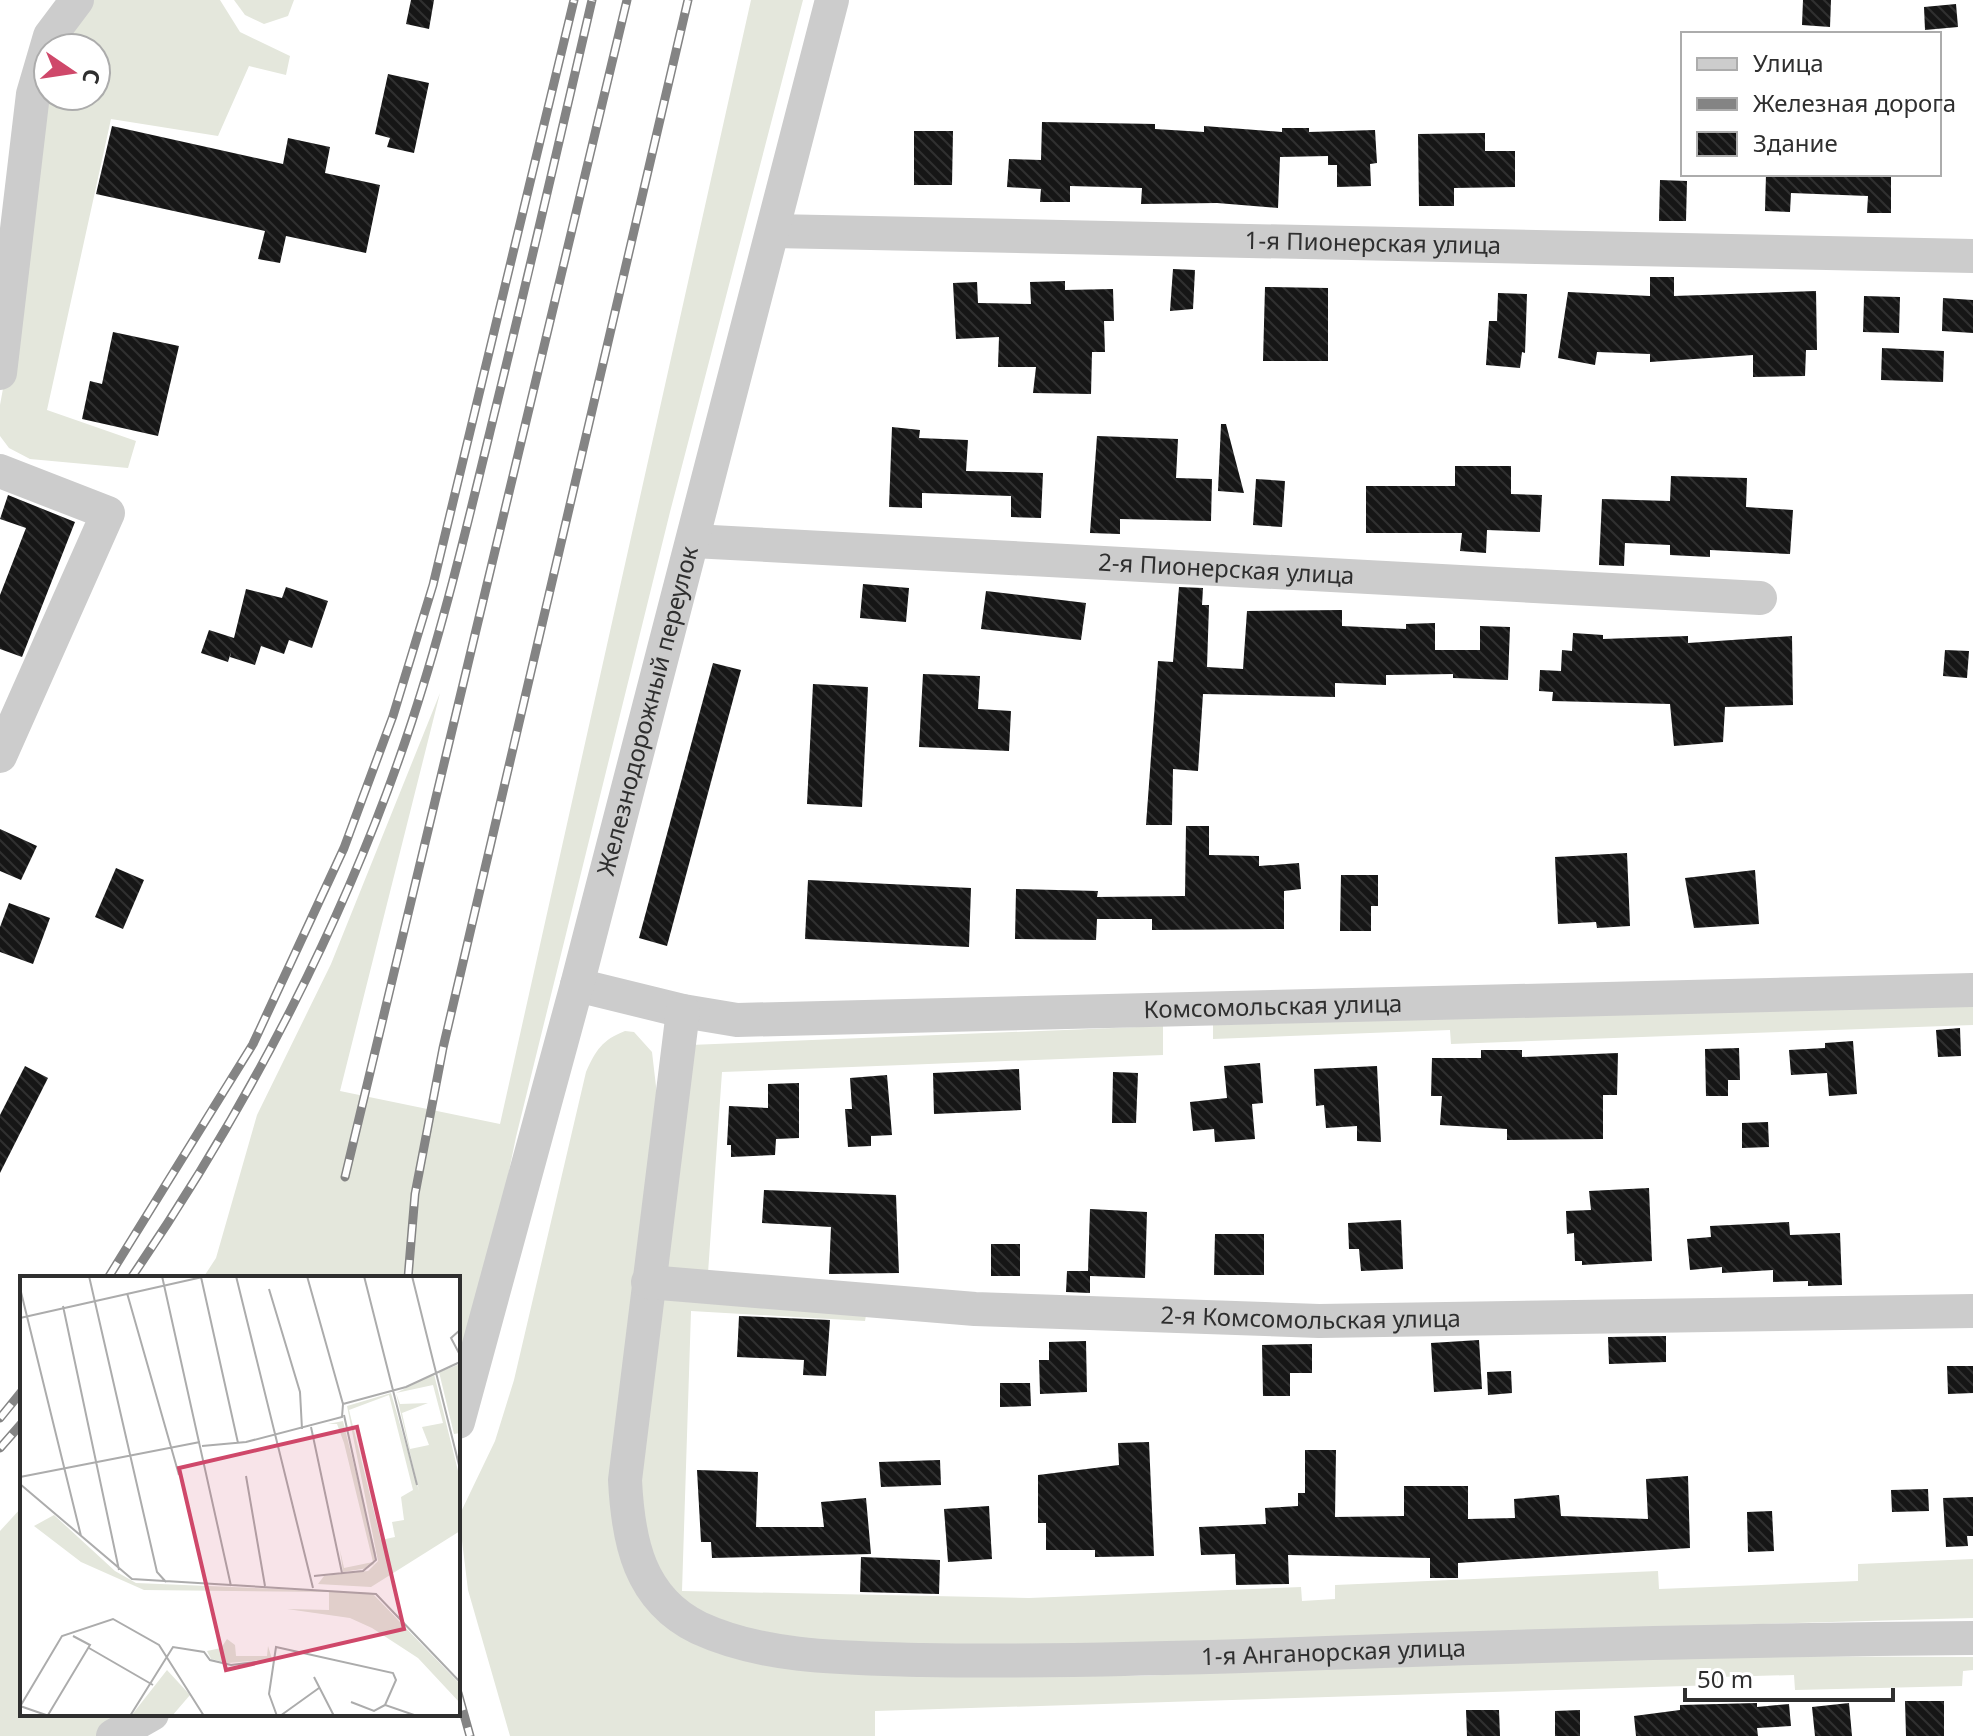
<svg xmlns="http://www.w3.org/2000/svg" width="1973" height="1736" font-family="'Noto Sans',sans-serif">
  <defs>
    <pattern id="building-back-hatch" width="6" height="6" patternUnits="userSpaceOnUse" patternTransform="scale(2)"><rect width="6" height="6" fill="#161616"/><path d="M-1 5l2 2M0 0l6 6M5-1l2 2" fill="none" stroke="#303030"/></pattern>
  </defs>
  <rect width="100%" height="100%" fill="#fff"/>
  <g fill="#e4e7dc">
    <path d="M94,0h126l20,32 50,24 -4,19 -37,-9 -31,70 -107,-17 -64,291 89,31 -8,27 -98,-9 -21,-11 -9,-12v-31l21,-115 27,-194h48v-48h-44z"/>
    <path d="M234,0h60l-6,16 -24,8 -19,-9z"/>
    <path d="M751,0h52l-133,512 -154,625 -58,281v-140h-255l13,-20 41,-143 74,-151 109,-271 -100,398 160,33z"/>
    <path d="M1973,1004v21l-522,19 -1,-14 -237,9v-14z"/>
    <path d="M1163,1026v29l-441,17 -14,201 -43,-4 25,-224z"/>
    <path d="M625,1031l9,1 18,20 7,60 -23,168 7,323 227,69 270,4 296,-13 301,-7 236,1v13l-10,1 -1,15 -167,4 -1,-15 -76,2v8l-843,26v25h-365l-42,-146 -9,-74 36,-75 19,-61 72,-308c10,-22 16,-32 39,-41z"/>
    <path d="M660,1294l207,16 -2,11 -174,-10 -9,280 347,7 272,-11 1,14 33,-2v-14l323,-14 1,18 199,-8v-17l115,-5v59l-315,9 -512,23 -361,-7 -88,-28 -27,-22 -27,-59 -4,-45z"/>
    <path d="M22,1507v207h122l-38,22h-106v-205z"/>
  </g>
  <g fill="url(#building-back-hatch)">
    <path d="M411,0h23l-5,29 -23,-5z"/>
    <path d="M1803,0h28l-1,27 -28,-2z"/>
    <path d="M1956,4l2,23 -33,3 -1,-23z"/>
    <path d="M388,74l41,9 -15,70 -27,-6 3,-9 -15,-4z"/>
    <path d="M1042,122l113,2v5l49,3v-6l78,6v-4h27v4l66,-2 2,33 -7,1 1,22 -34,1v-22h-9v-9l-48,1 -2,51 -61,-5 -76,1 1,-16 -72,-2v16h-30l1,-13 -34,-2 2,-28 32,1z"/>
    <path d="M112,126l171,38 5,-26 42,9 -5,26 55,12 -14,68 -80,-17 -6,27 -22,-4 7,-28 -169,-37z"/>
    <path d="M914,131h39l-1,54h-38z"/>
    <path d="M1485,133v18h30v36l-61,1v18h-35l-1,-72z"/>
    <path d="M1766,174h125v39h-24l1,-17 -77,-3 -1,19 -25,-1z"/>
    <path d="M1660,180l27,1 -1,40h-27z"/>
    <path d="M1173,269l22,1 -2,39 -23,2z"/>
    <path d="M1650,277h24v19l142,-5 1,59h-11l-1,26 -52,1v-22l-103,7v-8l-53,-2 -2,13 -37,-7 10,-66 82,4z"/>
    <path d="M1065,281v9l48,-1 1,32h-10l1,31h-13l-1,42 -58,-1 3,-26h-38l1,-30 -43,2 -3,-56 24,-1 1,21 53,1 -1,-22z"/>
    <path d="M1265,287l63,1v73h-65z"/>
    <path d="M1498,293l29,1 -2,59 -3,-1 -2,16 -34,-3 3,-44h8z"/>
    <path d="M1864,296l36,1 -1,36 -36,-1z"/>
    <path d="M1943,298l30,2v33l-31,-2z"/>
    <path d="M113,332l66,14 -21,90 -76,-17 8,-38 12,3z"/>
    <path d="M1882,348l62,3 -1,31 -62,-2z"/>
    <path d="M1221,424h5l18,69 -26,-2z"/>
    <path d="M892,427l28,3 -1,8 49,2 -2,31 77,2 -2,45 -30,-1v-21l-89,-3v15l-33,-1z"/>
    <path d="M1097,436l81,3 -2,39 36,1 -1,42 -91,-2v15l-30,-1z"/>
    <path d="M1455,466h56v28l31,1 -2,37 -53,-2 -1,23 -26,-2 2,-18h-96v-47h89z"/>
    <path d="M1671,476l76,2 -1,29 47,3 -3,44 -80,-4v7l-40,-2v-10l-45,-2 -1,23 -25,-1 3,-66 68,2z"/>
    <path d="M1256,479l29,2 -3,46 -29,-2z"/>
    <path d="M8,495l67,27 -53,135 -22,-8v-54l26,-67 -26,-9z"/>
    <path d="M863,584l46,4 -3,34 -46,-4z"/>
    <path d="M286,587l42,14 -16,47 -23,-8 -5,14 -23,-8 -6,19 -25,-8 1,-5 -3,10 -27,-9 8,-23 25,8 12,-49 36,9z"/>
    <path d="M1179,587l24,1 -1,17h7l-2,62 36,2 4,-58 95,-1v16l64,3v-5l29,-1v27h45v-24l30,1 -2,53 -55,-2v-4l-67,1v10l-51,-2v14l-132,-3 -5,77 -25,-2 -1,56h-26l12,-164 15,1z"/>
    <path d="M986,591l100,12 -5,37 -100,-11z"/>
    <path d="M1573,633l30,2v4l85,-3v7l104,-7 1,69 -68,2 -2,35 -49,4 -4,-42 -118,-3 1,-9 -14,-1 1,-21 21,1 1,-21 10,1z"/>
    <path d="M1945,650l24,1 -2,27 -24,-2z"/>
    <path d="M713,663l28,7 -74,276 -28,-8z"/>
    <path d="M923,674l57,2 -2,33 33,2 -2,40 -90,-4z"/>
    <path d="M813,684l55,3 -6,120 -55,-3z"/>
    <path d="M1186,826h23v29l50,1v10l40,-3 2,26 -17,2v38l-132,1v-11h-55l-1,21 -81,-1 1,-50 82,2 -1,6 88,-1z"/>
    <path d="M0,829l37,17 -16,34 -21,-9z"/>
    <path d="M1627,853l3,73 -33,2 -1,-6 -38,2 -3,-67z"/>
    <path d="M116,868l28,12 -21,49 -28,-12z"/>
    <path d="M1755,870l4,54 -65,4 -9,-50z"/>
    <path d="M1341,875h37v31h-7v25h-31z"/>
    <path d="M808,880l163,8 -2,59 -164,-8z"/>
    <path d="M9,903l41,15 -17,46 -33,-12v-25z"/>
    <path d="M1960,1028l1,28 -23,1 -2,-27z"/>
    <path d="M1853,1041l4,53 -28,2 -2,-23 -36,2 -2,-25 36,-2v-5z"/>
    <path d="M1739,1048l1,32h-12v16h-22l-1,-47z"/>
    <path d="M1481,1050h41v7l96,-4 -1,42h-14v44l-96,1v-11l-67,-4 2,-29h-11l1,-38h49z"/>
    <path d="M1260,1063l3,40 -11,1 3,35 -40,3 -1,-13 -21,2 -3,-29 37,-4 -3,-32z"/>
    <path d="M25,1066l23,12 -48,95v-58z"/>
    <path d="M1377,1066l4,76 -24,-1v-15l-31,2 -2,-23 -8,1 -2,-37z"/>
    <path d="M1019,1069l2,41 -87,4 -1,-41z"/>
    <path d="M1113,1072l25,1 -2,50h-24z"/>
    <path d="M887,1075l5,60 -21,1v10l-23,1 -3,-38h7l-2,-31z"/>
    <path d="M799,1083v55l-23,1 -1,16 -44,2v-12h-4l2,-39 39,2v-24z"/>
    <path d="M1768,1122l1,25 -27,1v-25z"/>
    <path d="M1649,1188l3,73 -70,4v-4h-7l-1,-28 -7,1 -1,-23 25,-1 -2,-19z"/>
    <path d="M764,1190l132,5 3,78 -70,1 2,-47 -69,-4z"/>
    <path d="M1090,1209l57,3 -2,66 -55,-2v17l-24,-1 1,-21h21z"/>
    <path d="M1401,1220l2,49 -42,2 -2,-22h-10l-1,-26z"/>
    <path d="M1789,1222l1,13 50,-2 2,52 -34,1v-5l-35,1v-12l-51,3v-6l-32,3 -3,-31 24,-2 -1,-11z"/>
    <path d="M1215,1234h49v41h-50z"/>
    <rect x="991" y="1244" width="29" height="32"/>
    <path d="M739,1316l91,4 -4,56 -23,-1 1,-15 -67,-3z"/>
    <path d="M1666,1336v26l-57,2 -1,-27z"/>
    <path d="M1479,1340l3,49 -48,3 -3,-49z"/>
    <path d="M1086,1341l1,51 -47,2 -1,-34h10v-18z"/>
    <path d="M1312,1344v29h-22v23h-27l-1,-51z"/>
    <path d="M1947,1366h26v27l-25,1z"/>
    <path d="M1511,1371l1,22 -24,2 -1,-23z"/>
    <path d="M1000,1383h30l1,23 -31,1z"/>
    <path d="M1149,1442l5,114 -59,1v-7h-49v-27h-8v-48l81,-10 -1,-22z"/>
    <path d="M1305,1450h31l-1,67 69,-1v-30h64v33l47,-1 -1,-19 45,-4 2,21 87,3 -2,-40 42,-3 2,72 -232,15v15h-28v-20l-142,-3 1,29 -53,1 -1,-31 -34,1 -2,-28 67,-3 -1,-16 33,-2v-13h7z"/>
    <path d="M940,1460l1,25 -60,2 -2,-25z"/>
    <path d="M697,1470l61,2 -2,55h68l-3,-25 45,-4 5,56 -159,4 -1,-16h-10z"/>
    <path d="M1928,1489l1,22 -37,1 -1,-22z"/>
    <path d="M1973,1497v39h-6l1,10 -22,1 -3,-49z"/>
    <path d="M989,1506l3,53 -44,3 -4,-53z"/>
    <path d="M1772,1511l2,40 -26,1 -1,-40z"/>
    <path d="M861,1557l79,3 -1,34 -79,-2z"/>
    <path d="M1905,1701h39v35h-38z"/>
    <path d="M1757,1703v4l32,-3 2,22 -34,2 1,8h-122l-2,-20 46,-6v-5z"/>
    <path d="M1849,1703l3,33h-37l-3,-29z"/>
    <path d="M1466,1710h33l1,26h-33z"/>
    <path d="M1580,1710v26h-25v-25z"/>
  </g>
  <g fill="none" stroke-linecap="round" stroke-linejoin="round">
    <g stroke="#ccc" stroke-width="34">
      <path id="s1" d="M773,231l1200,25"/>
      <path d="M0,373l33,-279 17,-58 27,-36"/>
      <path d="M0,471l108,42 -108,243"/>
      <path id="s2" d="M693,541l1067,57"/>
      <path id="s3" d="M577,985l106,26 54,9 1236,-30"/>
      <path id="s4" d="M683,1011l-58,469c3,61 14,119 74,148 67,31 150,30 223,32 117,2 233,-1 350,-5 233,-9 467,-15 701,-17"/>
      <path id="s5" d="M648,1282l327,27 344,12 654,-10"/>
      <path id="s6" d="M458,1422l119,-437 255,-985"/>
      <path d="M113,1736l39,-22"/>
    </g>
    <defs>
      <g id="rail">
        <path d="M345,1177l282,-1177"/>
        <path d="M108,1278l145,-234 91,-196 49,-132 40,-131 141,-585"/>
        <path d="M131,1278c116,-169 217,-362 281,-557 33,-101 57,-203 82,-306 34,-138 66,-277 98,-415"/>
        <path d="M408,1278l7,-84 28,-146 245,-1048"/>
        <path d="M0,1418l22,-27"/>
        <path d="M0,1448l22,-25"/>
        <path d="M458,1693l12,43"/>
      </g>
    </defs>
    <use href="#rail" stroke="#848484" stroke-width="9"/>
    <use href="#rail" stroke="#fff" stroke-width="6" stroke-dasharray="18" stroke-linecap="butt"/>
  </g>
  <g text-anchor="middle" stroke-width="8" stroke-linejoin="round" paint-order="stroke">
    <g font-size="24" fill="#2f2f2f" stroke="#fff">
      <text dy="8" stroke="none"><textPath href="#s1" startOffset="600">1-я Пионерская улица</textPath></text>
      <text dy="8" stroke="none"><textPath href="#s2" startOffset="534">2-я Пионерская улица</textPath></text>
      <text dy="8" stroke="none"><textPath href="#s6" startOffset="736">Железнодорожный переулок</textPath></text>
      <text dy="8" stroke="none"><textPath href="#s3" startOffset="700">Комсомольская улица</textPath></text>
      <text dy="8" stroke="none"><textPath href="#s5" startOffset="664">2-я Комсомольская улица</textPath></text>
      <text dy="8" stroke="none"><textPath href="#s4" startOffset="1286">1-я Анганорская улица</textPath></text>
    </g>
  </g>
  <g transform="translate(20 1276)">
    <rect width="440" height="440" fill="#fff"/>
    <path d="M440,88v69l-6,1 -15,-62zM414,98l26,105v52l-89,56 -53,-3 6,-8 44,-5 10,-10 -31,-155 44,-13 28,98 -23,-98zM413,109l10,38 -21,4 7,18 -19,4 -8,-36 26,-10 -28,1 -4,-11zM369,119l24,95 -12,7 3,23 -12,2 3,15 -14,3 -32,-130zM323,145l33,133 -2,10 -6,4 -25,4 -3,-22 4,18 29,-6 -29,-119 -7,-19h-9zM34,239l61,56 21,12 236,10 88,91v19l-42,-45 -46,-30 -22,-10 -63,-9 42,1v-18l-185,-2 -63,-28 -47,-36zM207,363l8,6 1,11h31l1,-10 4,13 -44,4 -17,-4 -4,-8 14,-3zM147,394l23,25 -18,21h-41z" fill="#e4e7dc" fill-rule="evenodd"/>
    <path fill="none" stroke="#acacac" stroke-width="2" d="M69,0l68,296 9,10M142,0l69,310M216,0l77,312M344,0l53,209M392,0l48,193M181,1l37,166M0,12l61,248M249,13l31,103 2,37M107,17l52,182M43,30l56,264M0,42l187,-42M440,54l-9,8 9,17M323,128l63,-17 54,-25M291,151l31,146M182,170l44,-4 96,-25 1,-13 -36,-128M226,200l19,110M0,201l180,-35M0,208l112,95 244,15 84,88M294,300l49,-5 13,-11 -32,-145M69,372l64,37M294,401l20,39M331,426l23,9 11,-6M1,429l41,-69 51,-17 46,26 45,71M0,430l29,10M28,439l42,-70 -17,-9M110,440l43,-69 31,5 6,8 21,5 43,-5M257,440l-8,-22 7,-47 117,26 3,7 -11,25 32,11M260,440l39,-28"/>
    <path fill="#cf486a" fill-opacity="0.15" stroke="#cf486a" stroke-width="4" d="M337,151l47,202 -178,41 -47,-202z"/>
    <rect width="440" height="440" fill="none" stroke="#2f2f2f" stroke-width="4"/>
  </g>
  <rect x="1681" y="32" width="260" height="144" fill="#ffffff" stroke="#acacac" stroke-width="2"/>
  <rect x="1697" y="58" width="40" height="12" fill="#cccccc" stroke="#acacac" stroke-width="2"/>
  <text x="1753" y="72" font-size="24" fill="#2f2f2f">Улица</text>
  <rect x="1697" y="98" width="40" height="12" fill="#848484" stroke="#acacac" stroke-width="2"/>
  <text x="1753" y="112" font-size="24" fill="#2f2f2f">Железная дорога</text>
  <rect x="1697" y="132" width="40" height="24" fill="url(#building-back-hatch)" stroke="#acacac" stroke-width="2"/>
  <text x="1753" y="152" font-size="24" fill="#2f2f2f">Здание</text>
  <g transform="translate(72 72) rotate(103)"><circle r="38" fill="#ffffff" stroke="#acacac" stroke-width="2"/>
  <path d="M0-6L14 30L0 20L-14 30Z" fill="#cf486a"/>
  <text y="-12" font-size="22" font-weight="bold" text-anchor="middle" fill="#2f2f2f">С</text>
  </g>
  <path d="M1685 1688v12h208v-12" fill="none" stroke="#2f2f2f" stroke-width="4"/>
  <text x="1697" y="1688" font-size="24" fill="#2f2f2f" stroke="#ffffff" stroke-width="6" paint-order="stroke">50 m</text>
</svg>
